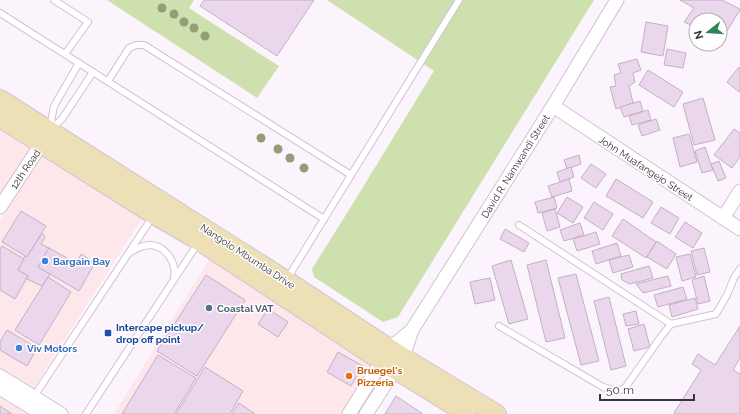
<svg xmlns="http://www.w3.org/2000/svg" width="740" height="414" font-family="Raleway,sans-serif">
  <rect width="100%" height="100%" fill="#fcf4fd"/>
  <g fill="#fde7eb">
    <path d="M0,124l35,22 -35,52z"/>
    <path d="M43,152l100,65 -110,172 -33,-21v-148z"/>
    <path d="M210,258l164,105 -31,51h-229z"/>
    <path d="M0,395l30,19h-30z"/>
  </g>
  <g fill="#cde0ae">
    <path d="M107,0h87l-5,8 90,58 -22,32z"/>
    <path d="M327,0h267l-196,317 -15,5 -69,-45 -2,-8 40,-64 82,-134z"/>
  </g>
  <g fill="#ead7ec" stroke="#c2b0c4">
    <path d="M204,0h110l-37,56 -77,-50z"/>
    <path d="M680,0h42l18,9v1l-20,32v-22h-7l-8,-4 -4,4h-5v7l-12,-5 10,-14z"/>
    <path d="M646,22l22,4 -5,30 -22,-4z"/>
    <path d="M667,49l19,4 -3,15 -19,-3z"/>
    <path d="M637,59l4,11 -8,3 2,9 -6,4 4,17 -17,6 -6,-22 6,-1 -2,-11 7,-2 -3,-9z"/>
    <path d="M739,67l1,1v23l-1,1 -12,-10z"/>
    <path d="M648,70l35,22 -9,15 -35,-22z"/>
    <path d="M703,98l12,42 -21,5 -11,-41z"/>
    <path d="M640,101l3,10 -19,6 -4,-10z"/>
    <path d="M648,110l3,10 -19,5 -3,-9z"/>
    <path d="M656,119l4,11 -18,6 -4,-11z"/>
    <path d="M734,129l6,4v24l-8,11 -18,-13z"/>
    <path d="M689,134l8,28 -17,5 -7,-29z"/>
    <path d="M705,147l8,23 -11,3 -7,-22z"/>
    <path d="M579,155l2,9 -14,5 -3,-9z"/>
    <path d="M719,161l7,17 -8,3 -7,-17z"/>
    <path d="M591,164l15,10 -10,14 -15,-10z"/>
    <path d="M571,167l3,10 -14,5 -3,-10z"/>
    <path d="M569,179l3,12 -20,6 -4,-11z"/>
    <path d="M616,179l37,23 -10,16 -37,-22z"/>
    <path d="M554,197l3,11 -19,5 -3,-11z"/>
    <path d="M567,197l16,10 -10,16 -16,-10z"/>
    <path d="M594,202l19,12 -10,16 -19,-12z"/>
    <path d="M661,207l18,11 -9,16 -19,-11z"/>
    <path d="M555,209l5,18 -13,4 -5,-18z"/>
    <path d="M21,211l25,15 -19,31 -25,-15z"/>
    <path d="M623,219l33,23 -10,16 -34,-22z"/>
    <path d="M685,222l17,11 -9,15 -18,-11z"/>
    <path d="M580,223l4,12 -20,6 -4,-11z"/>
    <path d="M505,229l24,14 -5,9 -24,-13z"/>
    <path d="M596,232l4,12 -23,7 -4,-12z"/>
    <path d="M42,233l3,4 -4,7 8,4 -11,19 12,7 -8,12 -15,-7 1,-3 -10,-6 7,-14 2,1z"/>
    <path d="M657,241l19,13 -9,15 -20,-12z"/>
    <path d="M617,243l4,13 -25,8 -4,-13z"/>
    <path d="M2,246l22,13 -6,11 10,6 -13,23 -15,-9v-41z"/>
    <path d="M49,248l27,15 5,-9 14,9 -16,28 -41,-24z"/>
    <path d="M704,248l6,24 -13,3 -6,-24z"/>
    <path d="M690,254l6,23 -14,4 -6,-24z"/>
    <path d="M629,255l4,12 -20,6 -4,-13z"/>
    <path d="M511,260l17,59 -19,5 -17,-58z"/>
    <path d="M546,260l19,78 -19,4 -19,-77z"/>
    <path d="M649,266l4,12 -23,6 -8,-4 -1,-6z"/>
    <path d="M576,274l23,87 -18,4 -23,-87z"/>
    <path d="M206,275l39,25 -48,76 -40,-25z"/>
    <path d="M668,276l3,10 -28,7 -7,-9z"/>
    <path d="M704,276l6,25 -12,3 -6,-24z"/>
    <path d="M48,277l23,15 -32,53 -24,-15z"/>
    <path d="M490,278l5,22 -20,4 -5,-22z"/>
    <path d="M683,287l4,12 -29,8 -4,-12z"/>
    <path d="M609,297l17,69 -15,4 -17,-69z"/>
    <path d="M695,298l3,11 -26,8 -3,-12z"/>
    <path d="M268,309l20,13 -10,15 -20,-13z"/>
    <path d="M636,311l3,13 -13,2 -3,-12z"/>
    <path d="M644,324l6,23 -16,4 -6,-22z"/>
    <path d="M740,326v32l-7,12 7,4v40h-65l-1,-1 27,-43 -9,-6 6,-10 17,11z"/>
    <path d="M7,330l30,18 -10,18 -27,-16v-8z"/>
    <path d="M338,352l25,14 -12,20 -24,-14z"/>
    <path d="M158,355l38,23 -22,36h-52z"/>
    <path d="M205,367l38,24 -13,23h-54z"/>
    <path d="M396,396l27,18h-38z"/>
    <path d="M239,403l16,11h-23z"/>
    <path d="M0,406l12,8h-12z"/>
  </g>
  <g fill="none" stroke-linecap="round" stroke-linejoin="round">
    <defs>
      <g id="lane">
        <path d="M54,0l34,22 -23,32"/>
        <path d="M0,13l324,206"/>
        <path d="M108,81l21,-33 7,-3h8l207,130"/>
        <path d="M50,128l4,-22 25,-43"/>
        <path d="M52,128l10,-9 31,-47"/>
        <path d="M519,225l152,99 45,-10 11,-19 7,-17 6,-9"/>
        <path d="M129,253c5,-3 10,-6 15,-7 19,-5 33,15 30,32"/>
        <path d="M287,279l172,-279"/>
        <path d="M499,326l104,61 14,4 8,-3 35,-50 11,-14"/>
        <path d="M33,398l120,-182"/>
        <path d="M86,414l112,-171"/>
      </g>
      <g id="street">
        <path d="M553,106l187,123"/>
        <path d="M0,207l46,-70"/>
        <path d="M723,218l17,-27"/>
        <path d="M0,376l61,38"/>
        <path d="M0,388l42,26"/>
        <path d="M349,414l41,-66 22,-18"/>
        <path d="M366,414l37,-57 9,-27 141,-224 64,-106"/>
      </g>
      <g id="secondary">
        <path d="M0,99l286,181 117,77 94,57"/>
        <path d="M0,118l154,97 45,26 182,120 86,53"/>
      </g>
    </defs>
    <use href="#lane" stroke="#d3c1d5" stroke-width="8"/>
    <use href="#street" stroke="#d3c1d5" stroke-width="15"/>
    <use href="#secondary" stroke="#d3c1d5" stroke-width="20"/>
    <use href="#lane" stroke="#fff" stroke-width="6"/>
    <use href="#street" stroke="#fff" stroke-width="13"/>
    <use href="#secondary" stroke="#ede0b7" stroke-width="18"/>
  </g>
  <g fill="#959d76">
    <circle cx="162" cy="8" r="4.5"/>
    <circle cx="174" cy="14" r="4.5"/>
    <circle cx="184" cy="22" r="4.5"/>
    <circle cx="194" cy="28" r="4.5"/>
    <circle cx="205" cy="36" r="4.5"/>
    <circle cx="261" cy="138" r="4.5"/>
    <circle cx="278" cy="149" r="4.5"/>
    <circle cx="290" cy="158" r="4.5"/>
    <circle cx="304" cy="168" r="4.5"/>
  </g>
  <g fill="#3f7fe0" stroke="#fff" stroke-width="1.5">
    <circle cx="45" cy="261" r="4"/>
    <circle cx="19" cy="348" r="4"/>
  </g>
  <circle fill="#5c6f8a" stroke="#fff" stroke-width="1.5" cx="209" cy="308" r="4"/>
  <rect fill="#1a4fb4" stroke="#fff" stroke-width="1.5" x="104" y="329" width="8" height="8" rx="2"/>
  <circle fill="#e8710a" stroke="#fff" stroke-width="1.5" cx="349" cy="376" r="4"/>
  <g text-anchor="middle" stroke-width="3" stroke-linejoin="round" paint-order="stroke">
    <g font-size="10" fill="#3a333b" stroke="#fff">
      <text transform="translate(515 166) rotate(-58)" y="4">David R. Namwandi Street</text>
      <text transform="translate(646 168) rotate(33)" y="4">John Muafangejo Street</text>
      <text transform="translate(25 169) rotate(-56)" y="4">12th Road</text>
      <text transform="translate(248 256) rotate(33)" y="4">Nangolo Mbumba Drive</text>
    </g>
    <g font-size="10" font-weight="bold" fill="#366cbe" stroke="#fff" text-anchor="start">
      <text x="53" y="265">Bargain Bay</text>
      <text x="27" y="352">Viv Motors</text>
    </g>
    <g font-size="10" font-weight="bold" fill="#4e5e75" stroke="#fff" text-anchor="start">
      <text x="217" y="312">Coastal VAT</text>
    </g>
    <g font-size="10" font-weight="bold" fill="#164399" stroke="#fff" text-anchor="start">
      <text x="116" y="331">Intercape pickup/<tspan x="116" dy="12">drop off point</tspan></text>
    </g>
    <g font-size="10" font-weight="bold" fill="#c56008" stroke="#fff" text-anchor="start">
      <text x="357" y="374">Bruegel's<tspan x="357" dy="12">Pizzeria</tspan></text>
    </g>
  </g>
  <g transform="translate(708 32) rotate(253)"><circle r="19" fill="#ffffff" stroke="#b0adb1"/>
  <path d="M0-3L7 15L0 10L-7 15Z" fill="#2f8558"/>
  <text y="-6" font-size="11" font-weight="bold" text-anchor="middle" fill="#3a333b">N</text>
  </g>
  <path d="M600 394v6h94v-6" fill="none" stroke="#3a333b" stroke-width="2"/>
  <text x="606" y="394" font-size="12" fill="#3a333b" stroke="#ffffff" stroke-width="3" paint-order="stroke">50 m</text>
</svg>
